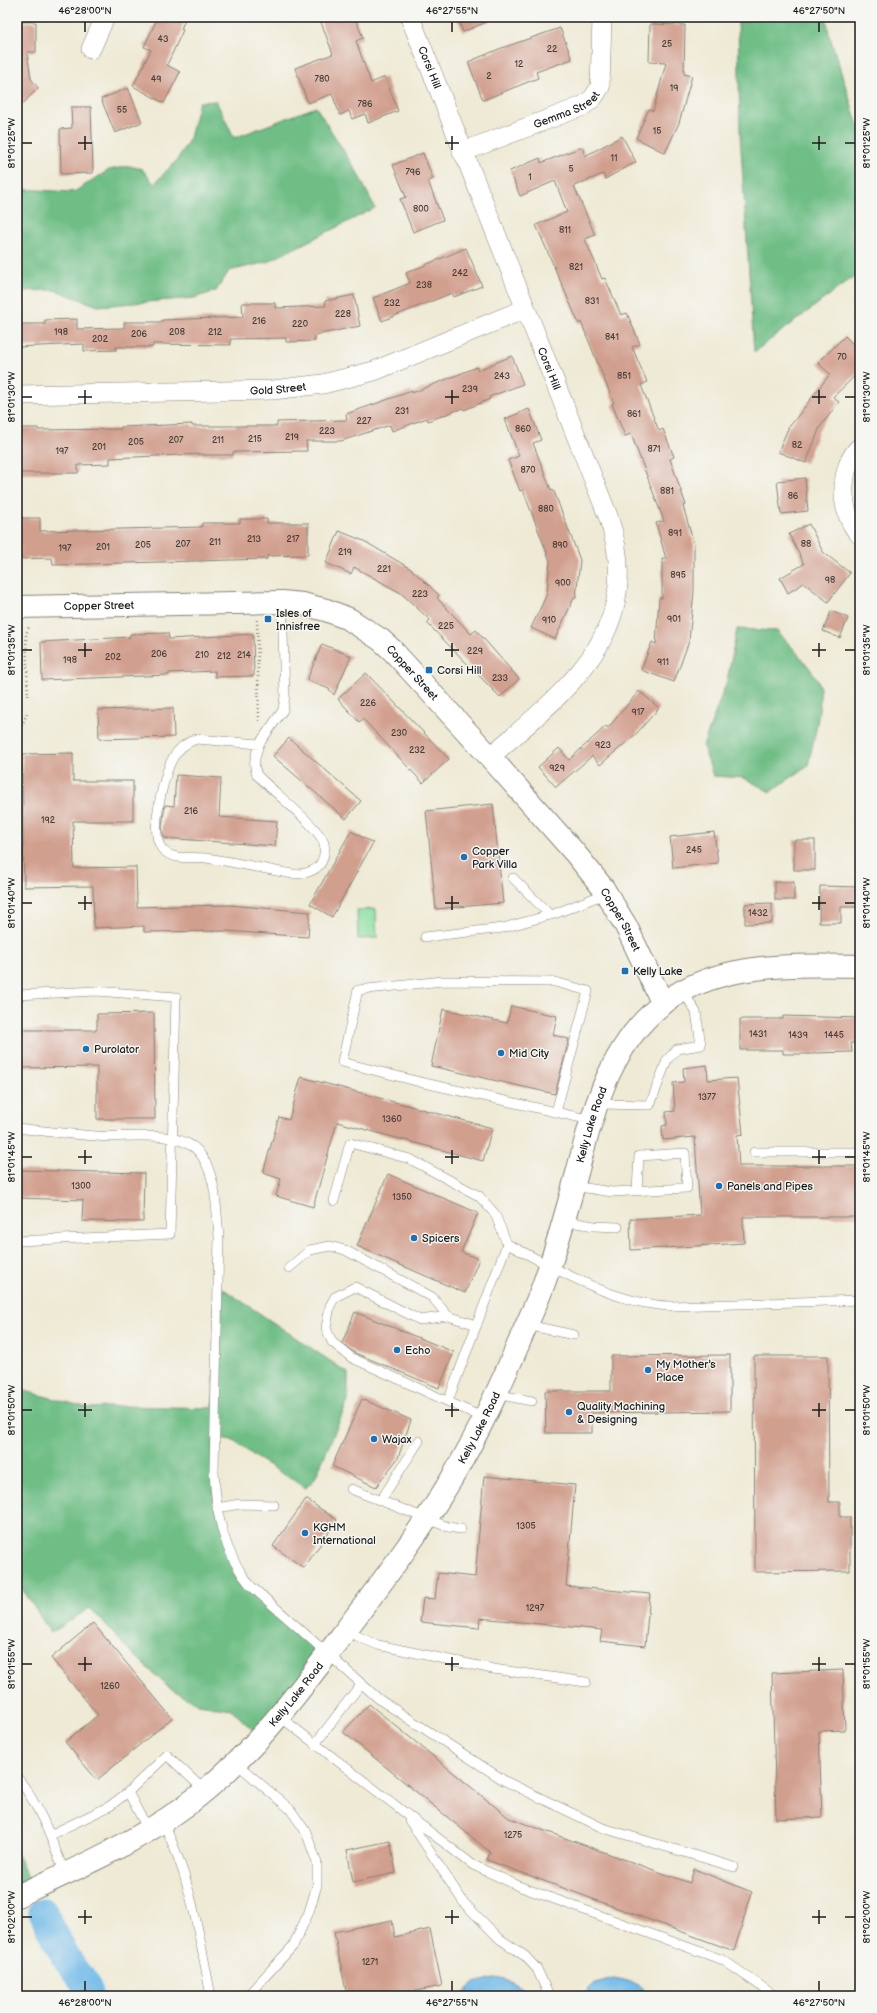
<svg xmlns="http://www.w3.org/2000/svg" width="877" height="2013" font-family="'Balsamiq Sans',sans-serif">
  <rect width="100%" height="100%" fill="#f6f6f2"/>
  <filter id="ink" filterUnits="userSpaceOnUse"><feTurbulence type="fractalNoise" baseFrequency=".025" numOctaves="2"/><feDisplacementMap in="SourceGraphic" scale="8" xChannelSelector="R" yChannelSelector="G"/><feConvolveMatrix kernelMatrix="1 2 1 2 8 2 1 2 1" color-interpolation-filters="sRGB"/></filter>
  <filter id="wash" filterUnits="userSpaceOnUse"><feTurbulence type="fractalNoise" baseFrequency=".012" numOctaves="4" result="noise"/><feDisplacementMap in="SourceGraphic" scale="16" xChannelSelector="R" yChannelSelector="G"/><feGaussianBlur stdDeviation="0.9" result="paint"/><feColorMatrix in="noise" values="0 0 0 0 0 0 0 0 0 0 0 0 0 0 0 0 0 1.4 0 .05"/><feComposite in="paint" operator="in"/></filter>
  <g filter="url(#wash)">
    <rect width="100%" height="100%" fill="#efead5"/>
    <path fill="#8bdfa0" stroke="#547e5e" d="M376,909l1,29 -19,1 -1,-29z"/>
    <g fill="#70be86" stroke="#466d51">
      <path d="M738,17h88l3,17 31,98v140l-106,80 -14,-219z"/>
      <path d="M216,101l18,37 82,-31 41,65 18,36 -108,54 -38,9 -13,20 -22,7 -96,8 -43,-16 -38,1v-102l57,3 35,-22 20,-4 13,3 12,15 23,-24 13,-22 9,-36z"/>
      <path d="M737,629l40,2c10,11 38,40 42,53 5,18 -7,62 -11,82l-38,26 -26,-14 -31,-2 -10,-30 24,-65z"/>
      <path d="M216,1284l132,89v28l-33,77 -9,10 -46,-28 -28,-20 -18,-3v64l24,72 88,81 -66,83 -29,-28 -33,-5 -30,-17 -44,-42 -34,-37 -39,25 -34,-52v-198l8,8 64,17 36,-2 88,2z"/>
      <path d="M17,1854l15,33 -15,7z"/>
    </g>
    <g fill="#6fb9e8" stroke="#466a82">
      <path d="M494,1978c13,2 28,5 35,18h-68l14,-13z"/>
      <path d="M613,1978c13,2 29,5 35,18h-66l13,-13z"/>
    </g>
    <g fill="none" stroke-linecap="round" stroke-linejoin="round">
      <path stroke="#6fb9e8" stroke-width="29" d="M43,1912l22,44 23,32v8"/>
    </g>
    <g id="blocks">
      <g fill="#d19f8e">
        <path d="M158,17h28l-5,12 2,1 -16,35 13,7 -16,31 -31,-17 18,-36 -7,-3z"/>
        <path d="M319,17h36l8,21 -7,3 15,42 14,-6 13,34 -30,12 -3,-9 -13,5 -3,-8 -9,4 -8,-21 -24,9 -13,-35 38,-14z"/>
        <path d="M457,17h41l-35,15z"/>
        <path d="M17,22h19v30h-9l4,27 7,9 -21,22z"/>
        <path d="M650,24l35,1 -1,49 8,2 -13,47 -14,30 -29,-15 13,-29 4,2 13,-48 -17,-1z"/>
        <path d="M560,28l12,31 -36,13 2,6 -55,22 -15,-38 31,-13z"/>
        <path d="M128,88l14,34 -27,11 -14,-34z"/>
        <path d="M71,107h20l2,66 -32,1 -1,-45 12,-1z"/>
        <path d="M622,136l14,26 -31,17 -2,-5 -29,12 21,49 -10,4 17,40 3,-1 16,37 6,-2 13,31 -8,3 15,35 -6,3 18,46 4,-2 11,28 -4,2 16,46 -3,1 11,38v47l-5,50 -15,41 -33,-12 11,-28 4,2 3,-46h3v-39h4l-10,-36 8,-2 -33,-87 -6,2 -13,-32 2,-1 -33,-81 -2,2 -43,-99 31,-13 -12,-31 -35,15 -10,-25 30,-13 1,5 41,-16 3,9z"/>
        <path d="M423,153l10,26 -5,2 15,39 -30,12 -13,-33 6,-2 -13,-32z"/>
        <path d="M466,248l16,38 -28,11 -2,-4 -70,28 -9,-23 37,-15 -4,-10z"/>
        <path d="M354,295l6,31 -45,9v6l-29,1v-4l-56,1 1,6 -78,-1v3h-37v3l-32,1v-7l-67,3v-23h28v-4l32,-1v10l47,-1v-6h38v-2l81,-3 -1,-14h33v5l51,-2 -1,-5z"/>
        <path d="M845,336l15,15v20l-27,26 6,5 -19,25 -14,36 -28,-11 11,-26h1l40,-52 -12,-11z"/>
        <path d="M512,356l11,28 -34,13 1,2 -26,11 -1,-2 -35,13 -1,-3 -35,13 -2,-6 -49,16h-35l1,10 -74,1v3h-30v-1l-93,4v6l-32,1v8h-61v-45h21v2l83,-1v-2l71,-3v2h85v-4l70,-2 -1,-6 66,-23v2l65,-26 1,3z"/>
        <path d="M529,409l12,31 -8,3 18,47 2,-1 27,71 -4,38h-2l-19,41 -24,-11 16,-34 3,-33 -27,-71 -3,1 -12,-31 11,-4 -14,-37z"/>
        <path d="M805,478l3,33 -27,3 -4,-33z"/>
        <path d="M17,518h23v13l162,-4v-4h38v-4h27v4h41v32l-41,1v3l-214,6 -1,-7 -35,1z"/>
        <path d="M809,524l14,28 27,21 -22,29 -24,-19 -16,10 -8,-15 24,-14 -15,-30z"/>
        <path d="M339,531l25,10 47,28 28,26 -2,3 34,36 5,-4 43,49 -19,18 -73,-74 3,-3 -29,-27 -47,-26 -3,7 -25,-11z"/>
        <path d="M831,611l17,7 -8,20 -17,-7z"/>
        <path d="M168,633l1,6 84,-5 1,42 -39,1v-6l-46,2v2l-127,5 -1,-38 89,-5v-3z"/>
        <path d="M322,644l29,12 -17,39 -5,-6 -22,-9z"/>
        <path d="M366,673l83,86 -26,24 -60,-64 -4,3 -21,-23z"/>
        <path d="M639,691l20,17 -23,26 -36,31 -8,-9 -36,31 -18,-20 21,-19 10,12 37,-34 2,2z"/>
        <path d="M173,708l1,29 -75,2 -1,-29z"/>
        <path d="M289,738l72,63 -15,18 -73,-63z"/>
        <path d="M73,753v28h60v40h-60l1,47 62,-1 1,40 92,-2 81,7 -2,25 -82,-6 -82,1v-6l-50,2 -1,-42 -69,1 -2,-133z"/>
        <path d="M176,775l45,3 -2,39 58,4 -2,25 -111,-8 -2,-11 3,-22 9,1z"/>
        <path d="M493,804l10,99 -67,6 -10,-98z"/>
        <path d="M351,831l22,12 -41,74 -22,-13z"/>
        <path d="M714,832l4,31 -45,5 -3,-31z"/>
        <rect x="794" y="840" width="21" height="30"/>
        <rect x="775" y="882" width="19" height="18"/>
        <path d="M820,886l40,1v20h-19v16h-22z"/>
        <path d="M772,903v20l-27,1v-20z"/>
        <path d="M511,1006l46,10 -4,19 16,4 -14,55 -124,-28 12,-57 64,14z"/>
        <path d="M154,1013l1,106h-58v-52l-80,1v-38h80v-16z"/>
        <path d="M783,1016l77,2v25h-9l1,9 -38,1v1h-31v-4h-43v-31h43z"/>
        <path d="M707,1065l1,15 29,-2 6,56 -6,1 2,31h121v51h-117l1,26 -113,7 -1,-31 70,-4 -5,-78 -32,3 -1,-14 5,-1 -1,-13 9,-1 -2,-28 11,-1 -1,-14z"/>
        <path d="M301,1077l191,51 -9,33 -146,-39 -24,85 -37,-11 5,-17 -18,-6 16,-56 10,3z"/>
        <path d="M17,1170l127,3 -1,49 -61,-1 1,-21 -66,-2z"/>
        <path d="M388,1174l90,39 -17,39 18,7 -14,34 -108,-47z"/>
        <path d="M355,1312l99,40 -15,36 -84,-35 -13,-10z"/>
        <path d="M730,1355v56l-138,2v20h-46l-1,-42h66v-35z"/>
        <path d="M754,1356h74l1,146h11v15h10v54l-95,1z"/>
        <path d="M362,1399l49,21 -13,38 -22,29 -44,-21z"/>
        <path d="M484,1476l91,9 -9,101 84,8 -5,52 -45,-5 2,-11 -122,-12 -1,10 -59,-6 3,-24 12,1 3,-26 37,4z"/>
        <path d="M306,1499l31,21 -33,48 -31,-22z"/>
        <path d="M93,1623l79,95 -75,62 -32,-38 33,-27 -47,-57z"/>
        <path d="M843,1670l2,60 -26,1 3,86 -46,2 -4,-146z"/>
        <path d="M369,1704l140,114 181,65 4,-14 58,23 -18,59 -247,-91 3,-8 -147,-120z"/>
        <path d="M390,1841l6,32 -43,9 -6,-32z"/>
        <path d="M392,1920l3,17 35,-8 12,57 -52,10h-43l-13,-64z"/>
      </g>
    </g>
  </g>
  <g filter="url(#ink)">
    <use href="#blocks" fill-opacity="0" stroke="#868378" stroke-width="1"/>
    <g fill="none" stroke-linecap="round" stroke-linejoin="round">
      <defs>
        <g id="service">
          <path d="M17,702v3"/>
          <path d="M196,739l63,5c-3,11 -7,19 -2,31 14,15 61,51 67,68 1,5 0,13 -2,18 -5,11 -19,13 -29,13 -29,-5 -58,-12 -87,-16 -9,-1 -19,0 -28,-1 -6,-1 -12,-3 -16,-8 -11,-14 -3,-46 1,-63 5,-21 11,-39 33,-47z"/>
          <path d="M259,744l24,-34 2,-14 -3,-94"/>
          <path d="M513,878l37,37"/>
          <path d="M425,937l78,-9 51,-14 53,-21"/>
          <path d="M17,995l79,-4 80,6 -6,237 -153,7"/>
          <path d="M598,1104l52,1 17,-45 10,-11 24,-4 -5,-33 -13,-21"/>
          <path d="M556,1112l32,-121 -33,-9 -112,-1 -85,9 -16,72 78,20 171,38"/>
          <path d="M17,1128c26,3 52,6 79,8 28,3 81,-8 102,15 19,22 18,58 21,85l-5,236c2,41 9,81 37,114l129,114 125,81 98,47 131,39"/>
          <path d="M754,1152h106"/>
          <path d="M573,1186l39,6 75,-4 -2,-35 -46,3 -2,34"/>
          <path d="M334,1201l16,-58 60,16 69,37 16,18 12,30"/>
          <path d="M564,1221l30,5 24,1"/>
          <path d="M289,1268l21,-18 20,-4 15,4 87,47 16,19 29,9"/>
          <path d="M448,1316l-28,4 -65,-33 -20,10 -5,9 -4,22 6,14 20,16 132,60"/>
          <path d="M527,1325l47,10"/>
          <path d="M495,1394l37,7"/>
          <path d="M448,1401l59,-157c51,25 106,60 164,62l189,-6"/>
          <path d="M351,1489l97,38 13,2"/>
          <path d="M381,1500l38,-59"/>
          <path d="M217,1508l23,-4 34,1"/>
          <path d="M345,1631l33,14 115,24 93,13"/>
          <path d="M279,1716l194,149 48,22 202,73 52,36"/>
          <path d="M315,1744l46,-60"/>
          <path d="M236,1763l54,46 16,23 11,31v22l-8,27 -16,34 -46,50"/>
          <path d="M17,1777c23,29 35,63 48,97"/>
          <path d="M128,1792l20,38"/>
          <path d="M409,1820l55,83 36,36 25,17 12,13 12,27"/>
          <path d="M162,1821c29,55 37,115 49,175"/>
          <path d="M50,1835l60,-29 18,-14 39,-37 38,36"/>
        </g>
        <g id="minor">
          <path id="s1" d="M410,17l198,499c40,116 -41,173 -118,241"/>
          <path d="M91,49l14,-32"/>
          <path id="s2" d="M462,152l121,-46 10,-8 7,-11 2,-70"/>
          <path id="s3" d="M17,395l256,-5 50,-6 51,-13 151,-62"/>
          <path d="M860,447c-22,20 -21,67 0,88"/>
        </g>
        <g id="tertiary">
          <path id="s4" d="M17,607l265,-5 20,2 24,6 23,9 32,21 11,10 98,107 85,96 28,35 23,38 37,78"/>
          <path id="s5" d="M17,1896c57,-26 116,-52 167,-89 62,-45 109,-107 155,-168 41,-54 82,-108 116,-166 26,-45 48,-92 68,-140 7,-16 15,-33 21,-50 13,-36 23,-73 33,-110 15,-58 30,-119 77,-162 55,-50 137,-46 206,-45"/>
        </g>
      </defs>
      <use href="#service" stroke="#868378" stroke-width="10"/>
      <use href="#minor" stroke="#868378" stroke-width="20"/>
      <use href="#tertiary" stroke="#868378" stroke-width="24"/>
      <g stroke="#868378" stroke-width="2.5" stroke-dasharray="1 3" stroke-linecap="butt">
        <path d="M257,620l2,103"/>
        <path d="M28,696l-2,-62 3,-7"/>
        <path d="M19,781v-49l9,-21"/>
      </g>
      <use href="#service" stroke="#fff" stroke-width="9"/>
      <use href="#minor" stroke="#fff" stroke-width="19"/>
      <use href="#tertiary" stroke="#fff" stroke-width="22"/>
    </g>
  </g>
  <path fill="none" stroke="#1c1c1c" stroke-width="1.5" d="M85,22v10M452,22v10M819,22v10M85,136v14M452,136v14M819,136v14M22,143h10M78,143h14M445,143h14M812,143h14M845,143h10M85,390v14M452,390v14M819,390v14M22,397h10M78,397h14M445,397h14M812,397h14M845,397h10M85,643v14M452,643v14M819,643v14M22,650h10M78,650h14M445,650h14M812,650h14M845,650h10M85,896v14M452,896v14M819,896v14M22,903h10M78,903h14M445,903h14M812,903h14M845,903h10M85,1150v14M452,1150v14M819,1150v14M22,1157h10M78,1157h14M445,1157h14M812,1157h14M845,1157h10M85,1403v14M452,1403v14M819,1403v14M22,1410h10M78,1410h14M445,1410h14M812,1410h14M845,1410h10M85,1657v14M452,1657v14M819,1657v14M22,1664h10M78,1664h14M445,1664h14M812,1664h14M845,1664h10M85,1910v14M452,1910v14M819,1910v14M22,1917h10M78,1917h14M445,1917h14M812,1917h14M845,1917h10M85,1981v10M452,1981v10M819,1981v10"/>
  <g fill="#1f6fb2" stroke="#f6f6f2" stroke-width="1.5">
    <rect x="264" y="615" width="8" height="8" rx="2"/>
    <rect x="425" y="666" width="8" height="8" rx="2"/>
    <circle cx="464" cy="857" r="4"/>
    <rect x="621" y="967" width="8" height="8" rx="2"/>
    <circle cx="86" cy="1049" r="4"/>
    <circle cx="501" cy="1053" r="4"/>
    <circle cx="719" cy="1186" r="4"/>
    <circle cx="414" cy="1238" r="4"/>
    <circle cx="397" cy="1350" r="4"/>
    <circle cx="648" cy="1370" r="4"/>
    <circle cx="569" cy="1412" r="4"/>
    <circle cx="374" cy="1439" r="4"/>
    <circle cx="305" cy="1533" r="4"/>
  </g>
  <g text-anchor="middle" stroke-width="3" stroke-linejoin="round" paint-order="stroke">
    <g font-size="9" fill="#493d38">
      <text x="163" y="42">43</text>
      <text x="667" y="47">25</text>
      <text x="552" y="52">22</text>
      <text x="519" y="67">12</text>
      <text x="489" y="79">2</text>
      <text x="156" y="82">49</text>
      <text x="322" y="82">780</text>
      <text x="674" y="91">19</text>
      <text x="365" y="107">786</text>
      <text x="122" y="113">55</text>
      <text x="657" y="134">15</text>
      <text x="614" y="161">11</text>
      <text x="571" y="172">5</text>
      <text x="413" y="175">796</text>
      <text x="530" y="180">1</text>
      <text x="421" y="212">800</text>
      <text x="565" y="233">811</text>
      <text x="576" y="270">821</text>
      <text x="460" y="276">242</text>
      <text x="424" y="288">238</text>
      <text x="592" y="304">831</text>
      <text x="392" y="306">232</text>
      <text x="343" y="317">228</text>
      <text x="259" y="324">216</text>
      <text x="300" y="327">220</text>
      <text x="61" y="335">198</text>
      <text x="177" y="335">208</text>
      <text x="215" y="335">212</text>
      <text x="139" y="337">206</text>
      <text x="612" y="340">841</text>
      <text x="100" y="342">202</text>
      <text x="842" y="360">70</text>
      <text x="502" y="379">243</text>
      <text x="624" y="379">851</text>
      <text x="470" y="392">239</text>
      <text x="402" y="414">231</text>
      <text x="634" y="417">861</text>
      <text x="364" y="424">227</text>
      <text x="523" y="432">860</text>
      <text x="327" y="434">223</text>
      <text x="292" y="440">219</text>
      <text x="255" y="442">215</text>
      <text x="176" y="443">207</text>
      <text x="218" y="443">211</text>
      <text x="136" y="445">205</text>
      <text x="797" y="448">82</text>
      <text x="99" y="450">201</text>
      <text x="654" y="452">871</text>
      <text x="62" y="454">197</text>
      <text x="528" y="473">870</text>
      <text x="667" y="494">881</text>
      <text x="793" y="499">86</text>
      <text x="546" y="512">880</text>
      <text x="675" y="536">891</text>
      <text x="254" y="542">213</text>
      <text x="293" y="542">217</text>
      <text x="215" y="545">211</text>
      <text x="183" y="547">207</text>
      <text x="806" y="547">88</text>
      <text x="143" y="548">205</text>
      <text x="560" y="548">890</text>
      <text x="103" y="550">201</text>
      <text x="65" y="551">197</text>
      <text x="345" y="555">219</text>
      <text x="384" y="572">221</text>
      <text x="678" y="578">895</text>
      <text x="830" y="583">98</text>
      <text x="563" y="586">900</text>
      <text x="420" y="597">223</text>
      <text x="674" y="622">901</text>
      <text x="549" y="623">910</text>
      <text x="446" y="629">225</text>
      <text x="475" y="654">229</text>
      <text x="159" y="657">206</text>
      <text x="202" y="658">210</text>
      <text x="244" y="658">214</text>
      <text x="224" y="659">212</text>
      <text x="113" y="660">202</text>
      <text x="70" y="663">198</text>
      <text x="663" y="665">911</text>
      <text x="500" y="681">233</text>
      <text x="368" y="706">226</text>
      <text x="638" y="715">917</text>
      <text x="399" y="736">230</text>
      <text x="603" y="748">923</text>
      <text x="417" y="753">232</text>
      <text x="557" y="771">929</text>
      <text x="191" y="814">216</text>
      <text x="48" y="823">192</text>
      <text x="694" y="853">245</text>
      <text x="758" y="916">1432</text>
      <text x="758" y="1037">1431</text>
      <text x="798" y="1038">1439</text>
      <text x="834" y="1038">1445</text>
      <text x="707" y="1100">1377</text>
      <text x="392" y="1122">1360</text>
      <text x="81" y="1189">1300</text>
      <text x="402" y="1200">1350</text>
      <text x="526" y="1529">1305</text>
      <text x="535" y="1611">1297</text>
      <text x="110" y="1689">1260</text>
      <text x="513" y="1838">1275</text>
      <text x="370" y="1965">1271</text>
    </g>
    <g font-size="11" fill="#1c1c1c" stroke="#f6f6f2">
      <text dy="4" stroke="none"><textPath href="#s1" startOffset="54">Corsi Hill</textPath></text>
      <text dy="4" stroke="none"><textPath href="#s2" startOffset="113">Gemma Street</textPath></text>
      <text dy="4" stroke="none"><textPath href="#s1" startOffset="378">Corsi Hill</textPath></text>
      <text dy="4" stroke="none"><textPath href="#s3" startOffset="261">Gold Street</textPath></text>
      <text dy="4" stroke="none"><textPath href="#s4" startOffset="82">Copper Street</textPath></text>
      <text dy="4" stroke="none"><textPath href="#s4" startOffset="418">Copper Street</textPath></text>
      <text dy="4" stroke="none"><textPath href="#s4" startOffset="742">Copper Street</textPath></text>
      <text dy="4" stroke="none"><textPath href="#s5" startOffset="997">Kelly Lake Road</textPath></text>
      <text dy="4" stroke="none"><textPath href="#s5" startOffset="673">Kelly Lake Road</textPath></text>
      <text dy="4" stroke="none"><textPath href="#s5" startOffset="349">Kelly Lake Road</textPath></text>
    </g>
    <g font-size="11" fill="#1c1c1c" stroke="#f6f6f2" text-anchor="start">
      <text x="276" y="617">Isles of<tspan x="276" dy="13">Innisfree</tspan></text>
      <text x="437" y="674">Corsi Hill</text>
      <text x="472" y="855">Copper<tspan x="472" dy="13">Park Villa</tspan></text>
      <text x="633" y="975">Kelly Lake</text>
      <text x="94" y="1053">Purolator</text>
      <text x="509" y="1057">Mid City</text>
      <text x="727" y="1190">Panels and Pipes</text>
      <text x="422" y="1242">Spicers</text>
      <text x="405" y="1354">Echo</text>
      <text x="656" y="1368">My Mother's<tspan x="656" dy="13">Place</tspan></text>
      <text x="577" y="1410">Quality Machining<tspan x="577" dy="13">&amp; Designing</tspan></text>
      <text x="382" y="1443">Wajax</text>
      <text x="313" y="1531">KGHM<tspan x="313" dy="13">International</tspan></text>
    </g>
  </g>
  <rect width="877" height="2013" fill="none" stroke="#f6f6f2" stroke-width="44"/>
  <rect x="22" y="22" width="833" height="1969" fill="none" stroke="#1c1c1c" stroke-width="1.5"/>
  <g font-size="10" text-anchor="middle" fill="#1c1c1c">
    <text x="85" y="14">46°28'00"N</text>
    <text x="452" y="14">46°27'55"N</text>
    <text x="819" y="14">46°27'50"N</text>
    <text transform="translate(866 143) rotate(-90)" y="4">81°01'25"W</text>
    <text transform="translate(11 143) rotate(-90)" y="4">81°01'25"W</text>
    <text transform="translate(866 397) rotate(-90)" y="4">81°01'30"W</text>
    <text transform="translate(11 397) rotate(-90)" y="4">81°01'30"W</text>
    <text transform="translate(866 650) rotate(-90)" y="4">81°01'35"W</text>
    <text transform="translate(11 650) rotate(-90)" y="4">81°01'35"W</text>
    <text transform="translate(866 903) rotate(-90)" y="4">81°01'40"W</text>
    <text transform="translate(11 903) rotate(-90)" y="4">81°01'40"W</text>
    <text transform="translate(11 1157) rotate(-90)" y="4">81°01'45"W</text>
    <text transform="translate(866 1157) rotate(-90)" y="4">81°01'45"W</text>
    <text transform="translate(11 1410) rotate(-90)" y="4">81°01'50"W</text>
    <text transform="translate(866 1410) rotate(-90)" y="4">81°01'50"W</text>
    <text transform="translate(11 1664) rotate(-90)" y="4">81°01'55"W</text>
    <text transform="translate(866 1664) rotate(-90)" y="4">81°01'55"W</text>
    <text transform="translate(11 1917) rotate(-90)" y="4">81°02'00"W</text>
    <text transform="translate(866 1917) rotate(-90)" y="4">81°02'00"W</text>
    <text x="85" y="2006">46°28'00"N</text>
    <text x="452" y="2006">46°27'55"N</text>
    <text x="819" y="2006">46°27'50"N</text>
  </g>
</svg>
